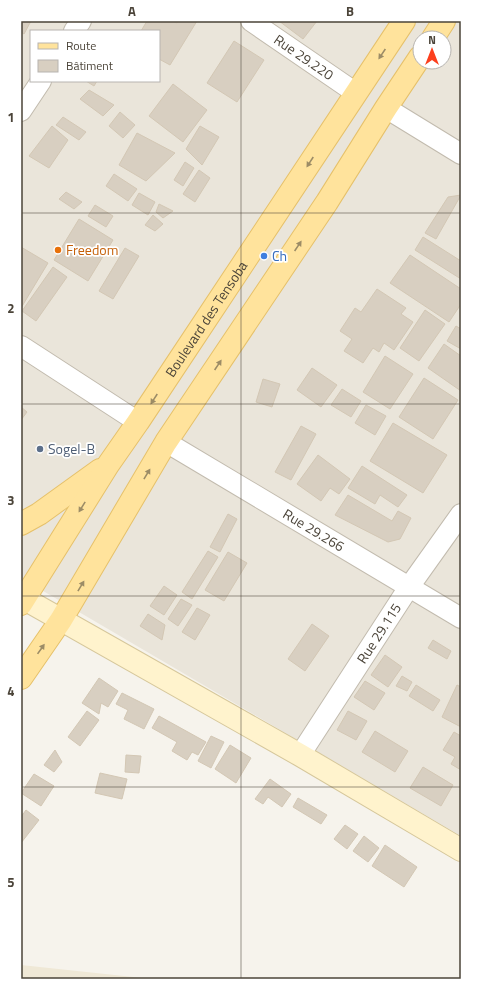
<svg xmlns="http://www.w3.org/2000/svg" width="482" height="1000" font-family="'Titillium Web',sans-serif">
  <rect width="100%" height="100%" fill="#f6f3ec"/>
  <path fill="#eae5da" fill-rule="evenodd" d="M21,21h440v815l-440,-258zM31,31h128v50h-128zM420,38h24v24h-24z"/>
  <path fill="#efe8d6" d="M21,965l131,14h-131z"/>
  <g fill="#d8cfc1" stroke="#d3c7b4">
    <path d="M21,21h10l-7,13 -3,-2z"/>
    <path d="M147,21h26l4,2 1,-2h19l-27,44 -11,-6v-28h-18z"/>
    <path d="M279,21h38l-14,18z"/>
    <path d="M234,41l30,19 -27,42 -30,-19z"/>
    <path d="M86,81h11l-3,5z"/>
    <path d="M173,84l34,26 -24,32 -34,-26z"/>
    <path d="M89,90l25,15 -11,11 -23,-17z"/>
    <path d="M120,112l15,13 -12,13 -14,-12z"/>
    <path d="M63,117l23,15 -7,8 -23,-15z"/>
    <path d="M52,126l16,14 -19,28 -20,-12z"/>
    <path d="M200,126l19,11 -17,28 -16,-16z"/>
    <path d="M137,133l38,20 -29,28 -27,-16z"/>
    <path d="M185,162l9,6 -11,18 -9,-6z"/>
    <path d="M199,170l11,8 -15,24 -12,-8z"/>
    <path d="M114,174l23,15 -9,12 -22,-15z"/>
    <path d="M66,192l16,10 -8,7 -15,-10z"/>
    <path d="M139,193l16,9 -7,13 -16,-10z"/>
    <path d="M461,195l-25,44 -11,-6 23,-36z"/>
    <path d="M159,204l14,7 -10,7 -7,-6z"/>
    <path d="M95,205l18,11 -7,11 -18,-11z"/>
    <path d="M153,215l10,9 -8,7 -10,-6z"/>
    <path d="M79,219l34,21 -25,41 -34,-21z"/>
    <path d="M423,237l38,24v18l-46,-29z"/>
    <path d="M21,247l27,16 -27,45z"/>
    <path d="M125,248l14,8 -26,43 -14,-8z"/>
    <path d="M410,255l51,34v15l-12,18 -59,-39z"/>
    <path d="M53,267l14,10 -31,44 -14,-10z"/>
    <path d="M377,289l29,19 -5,6 12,8 -19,28 -10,-7 -5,9 -6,-4 -10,15 -19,-12 8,-12 -12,-8 15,-23 6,4z"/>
    <path d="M425,310l20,14 -26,37 -19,-13z"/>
    <path d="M456,326l5,3v20l-14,-8z"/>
    <path d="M444,344l17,12v35l-33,-23z"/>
    <path d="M385,356l28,18 -23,35 -27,-17z"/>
    <path d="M312,368l25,17 -16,22 -24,-17z"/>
    <path d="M424,378l34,22 -25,39 -34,-22z"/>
    <path d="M263,379l17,5 -8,23 -16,-5z"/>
    <path d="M342,389l19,12 -10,16 -20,-12z"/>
    <path d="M366,405l20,11 -11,19 -20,-12z"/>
    <path d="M21,407l6,5 -6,8z"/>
    <path d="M393,423l54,32 -24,38 -53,-32z"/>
    <path d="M301,426l15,8 -25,46 -16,-8z"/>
    <path d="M318,455l32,24 -11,15 -9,-6 -9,13 -24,-17z"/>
    <path d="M362,466l45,29 -9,12 -18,-12 -5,9 -27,-16z"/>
    <path d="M348,495l44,26 6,-10 13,7 -11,21 -12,3 -53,-27z"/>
    <path d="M228,514l9,5 -17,33 -10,-5z"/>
    <path d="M208,551l10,6 -26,42 -10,-7z"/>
    <path d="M228,552l19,11 -23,38 -19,-11z"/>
    <path d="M164,586l13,9 -13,20 -14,-9z"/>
    <path d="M181,599l11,6 -14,21 -10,-7z"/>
    <path d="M197,608l13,7 -15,25 -13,-8z"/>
    <path d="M148,614l17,11 -3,15 -22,-14z"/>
    <path d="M312,624l17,12 -24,35 -17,-12z"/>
    <path d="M433,640l18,11 -4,8 -19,-11z"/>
    <path d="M385,655l17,12 -14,20 -17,-12z"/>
    <path d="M402,676l10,6 -5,9 -11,-5z"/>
    <path d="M99,678l19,13 -10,16 -7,-4 -2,11 -17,-11z"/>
    <path d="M365,681l20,12 -11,17 -20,-13z"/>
    <path d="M416,685l24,15 -7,11 -24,-15z"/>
    <path d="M457,685l4,2v40l-19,-10z"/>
    <path d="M122,693l32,16 -10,20 -20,-10 4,-9 -12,-6z"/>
    <path d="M87,711l12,9 -19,26 -12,-9z"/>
    <path d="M348,711l19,10 -11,19 -19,-10z"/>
    <path d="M159,716l47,26 -8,13 -6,-3 -5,8 -15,-9 5,-9 -25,-14z"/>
    <path d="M375,731l33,20 -13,21 -33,-20z"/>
    <path d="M454,732l7,4v34l-10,-6 4,-7 -12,-7z"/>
    <path d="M211,736l13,6 -13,26 -13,-7z"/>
    <path d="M230,745l21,13 -15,25 -21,-14z"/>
    <path d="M55,750l7,12 -8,10 -10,-7z"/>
    <path d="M126,755l15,1 -2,17 -14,-1z"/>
    <path d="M423,767l30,18 -12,21 -31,-18z"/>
    <path d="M100,773l27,6 -5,20 -27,-6z"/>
    <path d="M34,774l20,12 -13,20 -20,-13z"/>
    <path d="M270,779l21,15 -9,13 -14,-10 -5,7 -8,-5z"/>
    <path d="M298,798l29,17 -6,9 -28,-17z"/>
    <path d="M26,810l13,10 -18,23v-26z"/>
    <path d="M345,825l13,9 -11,15 -13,-10z"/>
    <path d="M364,836l15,12 -11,14 -15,-11z"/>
    <path d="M385,845l32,22 -13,20 -32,-21z"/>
  </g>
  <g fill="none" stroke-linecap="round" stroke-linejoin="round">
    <defs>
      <g id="street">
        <path id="s1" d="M251,21l105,72"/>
        <path d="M74,31l7,-10"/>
        <path d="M386,108l75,46"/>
        <path d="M21,111l20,-30"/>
        <path d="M21,346l117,76"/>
        <path id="s2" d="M166,442l295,176"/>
        <path id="s3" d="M300,755l109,-168 52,-73"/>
      </g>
      <path id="secondary" d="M21,597l279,158 161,95"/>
      <g id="primary">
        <path d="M433,38l11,-17"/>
        <path d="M21,524l18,-10 61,-44"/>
        <path id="s4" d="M21,604l87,-139 30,-43 266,-401"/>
        <path d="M21,678l40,-58 105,-178 161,-240 59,-94 34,-51"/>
      </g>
    </defs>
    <use href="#street" stroke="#c2bbae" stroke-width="22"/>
    <use href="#secondary" stroke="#d6c79b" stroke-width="24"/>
    <use href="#primary" stroke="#e6c16a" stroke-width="24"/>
    <use href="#street" stroke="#fff" stroke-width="20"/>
    <use href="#secondary" stroke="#fff3cd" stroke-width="22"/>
    <use href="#primary" stroke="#ffe39c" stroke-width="22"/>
  </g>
  <defs><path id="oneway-solid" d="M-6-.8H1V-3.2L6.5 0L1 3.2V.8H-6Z"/></defs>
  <g fill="#9c8c66">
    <use href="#oneway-solid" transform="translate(382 54) rotate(124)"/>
    <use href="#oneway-solid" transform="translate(310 162) rotate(123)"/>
    <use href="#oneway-solid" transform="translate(298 246) rotate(-56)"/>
    <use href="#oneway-solid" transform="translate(218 365) rotate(-56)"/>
    <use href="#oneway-solid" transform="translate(154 399) rotate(123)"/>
    <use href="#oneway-solid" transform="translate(147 474) rotate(-59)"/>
    <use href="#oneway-solid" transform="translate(82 507) rotate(122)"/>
    <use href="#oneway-solid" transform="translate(81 586) rotate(-59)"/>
    <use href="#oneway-solid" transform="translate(41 649) rotate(-55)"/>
  </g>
  <path fill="none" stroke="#4b4439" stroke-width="1" stroke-opacity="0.55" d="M241,21v958M21,213h440M21,404h440M21,596h440M21,787h440"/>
  <circle fill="#e8710a" stroke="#fff" stroke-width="1.5" cx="58" cy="250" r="4"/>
  <circle fill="#3f7fe0" stroke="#fff" stroke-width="1.5" cx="264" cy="256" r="4"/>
  <circle fill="#5c6f8a" stroke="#fff" stroke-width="1.5" cx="40" cy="449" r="4"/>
  <g text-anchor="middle" stroke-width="3.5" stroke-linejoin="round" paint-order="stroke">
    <g font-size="14" fill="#4b4439" stroke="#fff">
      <text dy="5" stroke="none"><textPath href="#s1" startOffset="64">Rue 29.220</textPath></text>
      <text dy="5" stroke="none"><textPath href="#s4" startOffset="340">Boulevard des Tensoba</textPath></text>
      <text dy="5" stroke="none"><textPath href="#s2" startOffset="172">Rue 29.266</textPath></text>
      <text dy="5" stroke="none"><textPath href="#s3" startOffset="145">Rue 29.115</textPath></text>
    </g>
    <g font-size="14" fill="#c56008" stroke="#fff" text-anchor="start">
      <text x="66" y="255">Freedom</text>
    </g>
    <g font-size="14" fill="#366cbe" stroke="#fff" text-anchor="start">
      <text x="272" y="261">Ch</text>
    </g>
    <g font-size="14" fill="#4e5e75" stroke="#fff" text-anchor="start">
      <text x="48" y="454">Sogel-B</text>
    </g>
  </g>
  <rect width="482" height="1000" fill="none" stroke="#ffffff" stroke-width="44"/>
  <rect x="30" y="30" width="130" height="52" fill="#ffffff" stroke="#b7b4b0"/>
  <rect x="38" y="43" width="20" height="6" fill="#ffe39c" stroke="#b7b4b0"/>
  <text x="66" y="50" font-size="12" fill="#4b4439">Route</text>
  <rect x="38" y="60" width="20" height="12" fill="#d8cfc1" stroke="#b7b4b0"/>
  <text x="66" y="70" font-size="12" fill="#4b4439">Bâtiment</text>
  <g transform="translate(432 50)"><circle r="19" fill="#ffffff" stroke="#b7b4b0"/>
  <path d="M0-3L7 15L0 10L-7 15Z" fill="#fc3f1d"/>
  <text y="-6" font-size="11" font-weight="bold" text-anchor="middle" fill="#4b4439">N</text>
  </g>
  <rect x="22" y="22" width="438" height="956" fill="none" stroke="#4b4439" stroke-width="1.5"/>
  <g font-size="13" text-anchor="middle" font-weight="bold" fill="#4b4439">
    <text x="132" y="16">A</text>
    <text x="350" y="16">B</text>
    <text x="11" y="122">1</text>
    <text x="11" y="313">2</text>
    <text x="11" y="505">3</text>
    <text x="11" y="696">4</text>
    <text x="11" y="887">5</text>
  </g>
</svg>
